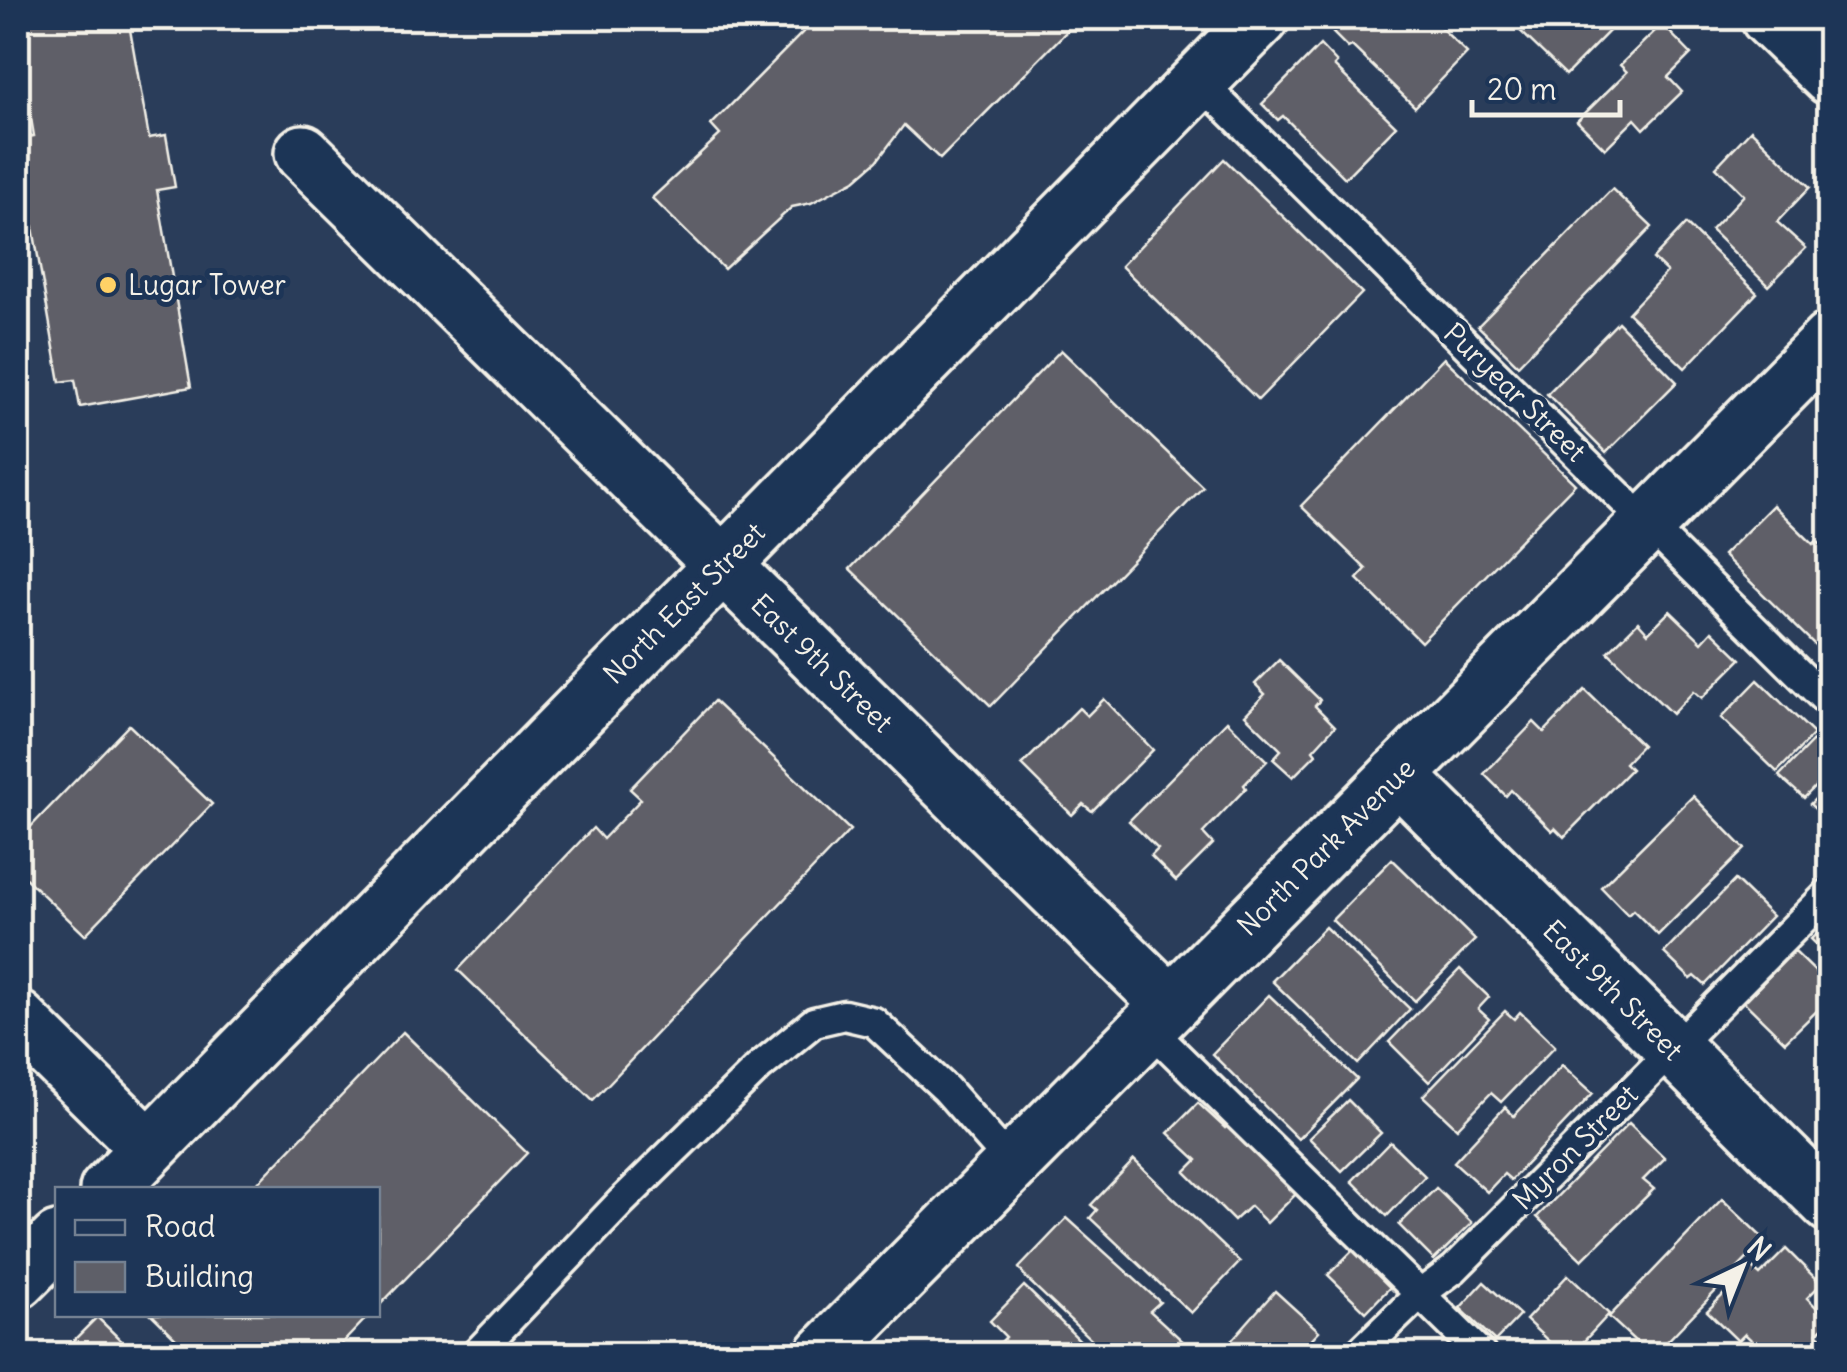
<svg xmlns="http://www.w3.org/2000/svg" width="1847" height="1372" font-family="Delius,sans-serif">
  <rect width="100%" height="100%" fill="#2a3d5a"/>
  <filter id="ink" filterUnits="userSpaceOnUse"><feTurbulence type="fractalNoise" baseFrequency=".01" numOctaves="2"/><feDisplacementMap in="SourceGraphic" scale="20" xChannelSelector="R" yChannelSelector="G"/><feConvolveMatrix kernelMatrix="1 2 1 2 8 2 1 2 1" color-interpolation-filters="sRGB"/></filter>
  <g filter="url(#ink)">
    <g fill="#5e5f68" stroke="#f4f1e8" stroke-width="2.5">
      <path d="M18,18h110l21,120 17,-3 9,52 -18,3 34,197 -111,20 -5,-27 -15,2 -42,-240v-3l16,-3 -16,-94z"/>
      <path d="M810,18h270l-140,141 -36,-34 -27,36 -22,19 -44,23 -19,4 -68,62 -72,-71 68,-63 -9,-10 103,-104z"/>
      <path d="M1347,18h84l36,35 -52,54 -63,-61 -4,2 -15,-15z"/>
      <path d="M1517,18h105l-56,57 -54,-52z"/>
      <path d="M1662,24l29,30 -23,23 14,15 -38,37 -9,-10 -30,30 -28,-28 50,-49 -7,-7z"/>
      <path d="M1320,45l17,18 -3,3 62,60 -51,52 -62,-62 -5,4 -16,-16z"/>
      <path d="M1751,130l59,57 -33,35 29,26 -38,38 -57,-56 33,-35 -28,-28z"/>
      <path d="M1224,159l138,134 -104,107 -137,-134z"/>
      <path d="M1612,189l40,38 -134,138 -40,-39z"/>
      <path d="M1686,224l71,69 -72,75 -57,-55 39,-41 -14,-13z"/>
      <path d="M1618,322l59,60 -71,71 -59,-59z"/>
      <path d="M1061,350l142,137 -212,219 -141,-137z"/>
      <path d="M1444,358l131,126 -154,158 -64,-63 9,-10 -65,-63z"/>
      <path d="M1773,505l40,39 4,-3 13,13v78l-14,14 -93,-91z"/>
      <path d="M1670,611l32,31 10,-11 29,28 -39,39 -8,-7 -22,23 -64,-62 30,-30 10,11z"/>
      <path d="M1279,660l41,40 -5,6 20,20 -22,24 3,4 -23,23 -20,-18 8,-9 -36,-35 20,-21 -10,-10z"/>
      <path d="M1758,680l56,54 -37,38 -56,-54z"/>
      <path d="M1585,690l57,55 -17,18 6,6 -67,68 -9,-9 -3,3 -41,-41 -5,6 -22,-22 50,-52 10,10z"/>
      <path d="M1104,699l49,51 -61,61 -9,-7 -11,11 -50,-50 57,-57 8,8z"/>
      <path d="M714,701l136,129 -257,270 -135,-130 135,-142 10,11 38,-40 -11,-10z"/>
      <path d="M1227,721l40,40 -23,24 2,3 -43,45 10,11 -37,37 -25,-25 7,-7 -29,-28z"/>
      <path d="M129,725l83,79 -127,131 -67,-64v-31z"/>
      <path d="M1813,741l17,15v15l-26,27 -25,-22z"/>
      <path d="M1830,784v40l-20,-20z"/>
      <path d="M1693,796l52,53 -87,86 -25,-25 -5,5 -27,-28z"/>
      <path d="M1392,859l83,81 -60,61 -83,-81z"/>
      <path d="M1735,880l37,36 -67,69 -10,-9 -4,3 -27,-26z"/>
      <path d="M1830,921v37l-19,-19z"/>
      <path d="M1325,927l85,82 -52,55 -86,-83z"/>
      <path d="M1794,951l36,35v12l-45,44 -41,-40z"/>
      <path d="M1460,969l29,28 -11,12 11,10 -60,63 -40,-40z"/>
      <path d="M1269,995l88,84 -59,60 -86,-85z"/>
      <path d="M1505,1011l9,8 6,-7 35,34 -54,56 -10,-9 -34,35 -34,-32z"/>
      <path d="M403,1032l124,121 -149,154v-117h-127z"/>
      <path d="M1562,1065l31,28 -82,87 -7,-6 -17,18 -33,-30 51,-55 9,9z"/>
      <path d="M1348,1100l33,33 -39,38 -33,-33z"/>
      <path d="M1198,1103l27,25 4,-4 72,65 -34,34 -17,-17 -16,15 -49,-49 12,-12 -29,-27z"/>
      <path d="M1629,1123l36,35 -22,22 11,9 -72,71 -45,-43z"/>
      <path d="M1390,1142l35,34 -38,40 -35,-35z"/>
      <path d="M1134,1160l106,102 -49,51 -101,-95 7,-8 -6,-5z"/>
      <path d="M1436,1188l36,35 -38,37 -35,-35z"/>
      <path d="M1722,1199l43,41 -110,114h-6l-40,-37z"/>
      <path d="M1067,1218l93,84 -10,9 37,34 -9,9h-58l-6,-5 -8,5 -79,-75 -8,-11z"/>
      <path d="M1357,1246l38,36 -29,30 -38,-37z"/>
      <path d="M1786,1249l35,35 -14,14 23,23 -13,12 13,12 -6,9h-58l-21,-20 -7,7 -31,-30 44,-44 9,8z"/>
      <path d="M1568,1275l41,39 -37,40h-10l-36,-34z"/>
      <path d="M1484,1282l36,33 -25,26 -35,-33z"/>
      <path d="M1024,1286l70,68h-93l-6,-6 11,-11 -16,-16z"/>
      <path d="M1275,1291l44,40 -22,23h-69l-5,-4z"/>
      <path d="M151,1314h219l-38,40h-140z"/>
      <path d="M97,1317l38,37h-75z"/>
    </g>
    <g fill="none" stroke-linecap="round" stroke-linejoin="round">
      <defs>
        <g id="lane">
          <path d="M1200,82l630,622"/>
          <path d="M1148,1027l333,327"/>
          <path d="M476,1354l145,-152 138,-135 55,-45 30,-7 30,7 72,67 66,75"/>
          <path d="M1358,1354l61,-59 35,-26 376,-377"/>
        </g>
        <g id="street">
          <path d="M303,153l867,851"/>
          <path d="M1398,775l432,429"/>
          <path d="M18,1019l131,129"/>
          <path d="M824,1354l1006,-1014"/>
        </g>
        <g id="secondary">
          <path d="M1769,18l61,59"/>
          <path d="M108,1190l1153,-1172"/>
          <path d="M18,1280l40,-40"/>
        </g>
      </defs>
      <use href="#lane" stroke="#f4f1e8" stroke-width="35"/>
      <use href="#street" stroke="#f4f1e8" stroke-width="62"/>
      <use href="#secondary" stroke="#f4f1e8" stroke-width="62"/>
      <use href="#lane" stroke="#1d3557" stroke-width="28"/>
      <use href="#street" stroke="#1d3557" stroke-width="55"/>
      <use href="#secondary" stroke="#1d3557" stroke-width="55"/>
    </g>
  </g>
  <circle fill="#ffd166" stroke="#1d3557" stroke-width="4" cx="108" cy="285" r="10"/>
  <g text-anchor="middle" stroke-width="10" stroke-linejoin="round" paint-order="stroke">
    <g font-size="28" fill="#f4f1e8" stroke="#1d3557" text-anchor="start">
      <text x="128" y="295">Lugar Tower</text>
    </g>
    <g font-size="28" fill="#f4f1e8" stroke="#1d3557">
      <text transform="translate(1515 392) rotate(44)" y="10">Puryear Street</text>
      <text transform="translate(684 603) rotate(-45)" y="10">North East Street</text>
      <text transform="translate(822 663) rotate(44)" y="10">East 9th Street</text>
      <text transform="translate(1326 847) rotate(-45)" y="10">North Park Avenue</text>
      <text transform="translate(1613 990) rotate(45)" y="10">East 9th Street</text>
      <text transform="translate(1575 1147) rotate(-45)" y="10">Myron Street</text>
    </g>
  </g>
  <rect width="1847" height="1372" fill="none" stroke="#1d3557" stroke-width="60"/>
  <rect x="30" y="30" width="1787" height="1312" fill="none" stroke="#f4f1e8" stroke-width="4" filter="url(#ink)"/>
  <rect x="55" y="1187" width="325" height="130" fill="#1d3557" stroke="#738091" stroke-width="2.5"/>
  <rect x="75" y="1220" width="50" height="15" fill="#1d3557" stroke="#738091" stroke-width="2.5"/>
  <text x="145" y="1237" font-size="30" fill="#f4f1e8">Road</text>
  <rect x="75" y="1262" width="50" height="30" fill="#5e5f68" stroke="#738091" stroke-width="2.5"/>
  <text x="145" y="1287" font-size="30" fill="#f4f1e8">Building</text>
  <g transform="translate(1742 1267) rotate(43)" stroke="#1d3557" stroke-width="8" paint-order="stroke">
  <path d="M0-8L18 38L0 25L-18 38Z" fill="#f4f1e8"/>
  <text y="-15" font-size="28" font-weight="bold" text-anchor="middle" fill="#f4f1e8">N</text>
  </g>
  <path d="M1472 100v15h148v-15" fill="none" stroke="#f4f1e8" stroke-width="5"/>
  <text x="1487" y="100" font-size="30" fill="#f4f1e8" stroke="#1d3557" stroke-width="8" paint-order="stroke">20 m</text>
</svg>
